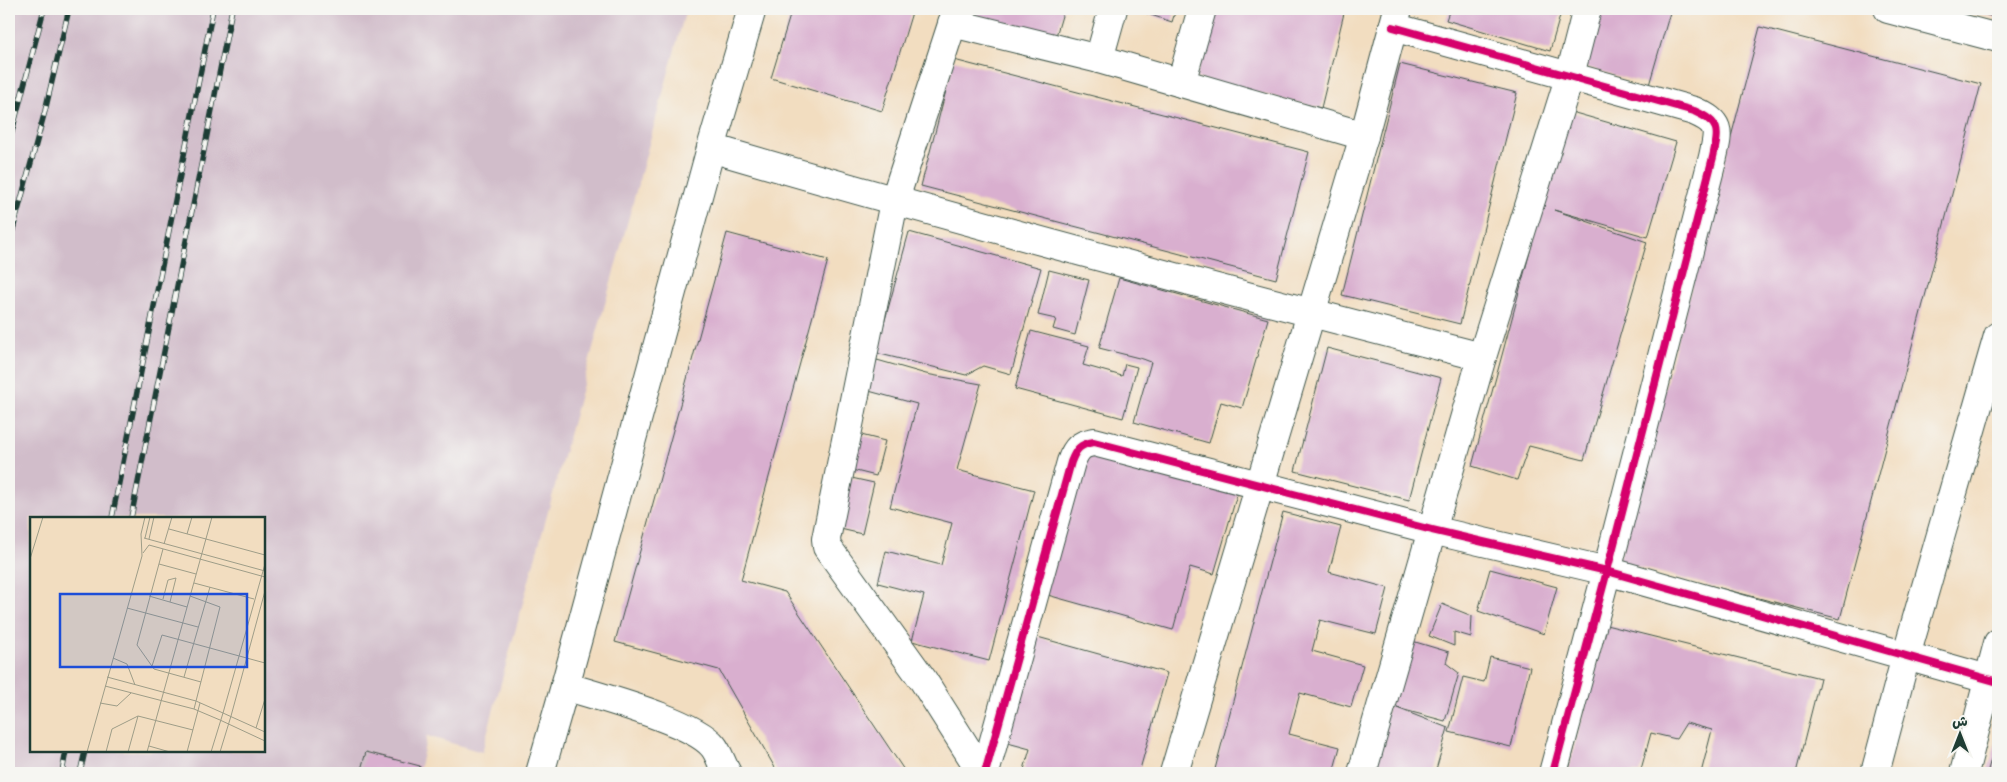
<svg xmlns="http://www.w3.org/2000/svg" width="2007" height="782" font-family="Itim,'Playpen Sans Arabic',sans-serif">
  <rect width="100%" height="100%" fill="#f6f6f2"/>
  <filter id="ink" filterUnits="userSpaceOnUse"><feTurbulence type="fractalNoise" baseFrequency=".02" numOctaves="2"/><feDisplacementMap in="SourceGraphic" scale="10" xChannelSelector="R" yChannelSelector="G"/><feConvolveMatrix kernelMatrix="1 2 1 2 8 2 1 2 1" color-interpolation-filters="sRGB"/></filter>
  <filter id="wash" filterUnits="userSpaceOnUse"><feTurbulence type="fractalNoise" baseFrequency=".0096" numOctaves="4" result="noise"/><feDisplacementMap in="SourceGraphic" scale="20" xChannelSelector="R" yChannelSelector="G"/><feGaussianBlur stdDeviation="1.12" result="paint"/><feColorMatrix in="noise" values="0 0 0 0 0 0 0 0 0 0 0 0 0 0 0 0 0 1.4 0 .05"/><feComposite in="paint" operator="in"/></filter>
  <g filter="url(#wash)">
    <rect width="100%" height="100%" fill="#f2ddc0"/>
    <path fill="#d1bdca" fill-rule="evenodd" d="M9,9h677l-204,743 -55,-16 -7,30 -54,-14 -6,21h-351zM31,518h233v233h-233z"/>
    <g id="blocks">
      <g fill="#d9afcf">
        <path d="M792,9h121l-31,102 -111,-33z"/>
        <path d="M977,9h87l-8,27 -81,-21z"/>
        <path d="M1133,9h43l-4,13z"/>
        <path d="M1213,9h132l-24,99 -125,-30z"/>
        <path d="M1450,9h112l-12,42 -104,-31z"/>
        <path d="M1600,9h71l-22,76 -66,-19z"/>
        <path d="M1966,9h32v9z"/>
        <path d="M1760,27l221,57 -141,535 -221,-57z"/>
        <path d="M954,60l355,92 -33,127 -355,-93z"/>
        <path d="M1400,64l117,29 -57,231 -118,-29z"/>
        <path d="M1568,111l108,31 -28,95 -94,-27 93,32 -63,218 -55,-14 -12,34 -45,-14z"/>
        <path d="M909,232l132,36 -30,106 -28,-8 -17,9 -90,-22z"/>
        <path d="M727,233l101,27 -87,320 44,12 121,181h-128l-59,-103 -104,-28z"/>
        <path d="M1049,270l40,10 -14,55 -22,-6 3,-10 -18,-4z"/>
        <path d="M1119,278l149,41 -26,89 -21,-6 -12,41 -75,-21 17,-60 -8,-3 -44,-11z"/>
        <path d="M1031,331l58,15 -6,19 39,11 3,-12 12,3 -14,51 -108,-29z"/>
        <path d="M1327,348l114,30 -32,122 -114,-29z"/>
        <path d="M877,360l49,14 55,10 -24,86 77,20 -45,171 -77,-20 12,-46 -46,-12 8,-32 55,14 11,-42 -62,-16 27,-103 -52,-14z"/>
        <path d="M857,434l28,7 -9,35 -28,-7z"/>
        <path d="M1086,448l152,43 -24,83 -24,-7 -17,63 -129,-36z"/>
        <path d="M847,477l27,6 -12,51 -26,-6z"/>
        <path d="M1283,512l58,15 -12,45 59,16 -12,46 -56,-14 -8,31 51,14 -12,42 -51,-14 -11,41 51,13 -7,26h-119z"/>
        <path d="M1490,569l67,18 -13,47 -66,-23z"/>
        <path d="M1442,604l30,12 -1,21 -17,-5v14l-25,-10z"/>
        <path d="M1606,625l214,53 -24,95h-95l11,-43 -26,-7 -10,16 -25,-6 -11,40h-72z"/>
        <path d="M1034,636l133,37 -28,100h-116l7,-24 -26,-7z"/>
        <path d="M1412,641l37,11 -3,11 13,10 -14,48 -48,-13 51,20 -13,45h-70z"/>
        <path d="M1490,657l40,10 -19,80 -62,-15 14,-55 21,5z"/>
        <path d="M1998,736v37h-11z"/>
        <path d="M366,752l54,14 -2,7h-58z"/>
      </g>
    </g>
  </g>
  <g filter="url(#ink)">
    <use href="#blocks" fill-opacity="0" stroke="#3f5549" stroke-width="1"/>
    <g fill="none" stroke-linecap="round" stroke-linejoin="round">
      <defs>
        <g id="minor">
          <path d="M957,9l-63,193 -68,337 1,8 6,8 90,125 59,93"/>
          <path d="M1888,9l110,29"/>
          <path d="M952,23l147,36 265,77"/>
          <path d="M1393,27l301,84c27,12 25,19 19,46l-106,414 -54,202"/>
          <path d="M1099,59l14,-50"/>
          <path d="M1181,83l21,-74"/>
          <path d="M711,148c256,75 513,143 771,209"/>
          <path d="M565,686c34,11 128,35 148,60 6,7 9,19 14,27"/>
          <path d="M540,773l25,-87 146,-538 41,-139"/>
          <path d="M985,773l86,-311c5,-13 9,-18 23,-20l338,88 175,41 391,111"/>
          <path d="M1174,773l190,-637 34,-127"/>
          <path d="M1362,773l120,-416 88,-282 17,-66"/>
          <path d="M1875,773l31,-117 92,-320"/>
          <path d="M1964,773l34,-130"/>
        </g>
      </defs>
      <use href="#minor" stroke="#3f5549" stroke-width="30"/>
      <use href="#minor" stroke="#fff" stroke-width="28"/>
      <defs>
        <g id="rail">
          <path d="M9,143l35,-134"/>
          <path d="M9,244l36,-133 24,-102"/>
          <path d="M112,518l101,-509"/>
          <path d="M131,518l101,-509"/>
          <path d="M62,773l4,-22"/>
          <path d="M80,773l5,-22"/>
        </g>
      </defs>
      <use href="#rail" stroke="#1f3d34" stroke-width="5.5"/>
      <use href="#rail" stroke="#f6f6f2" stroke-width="4" stroke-dasharray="11" stroke-linecap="butt"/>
      <defs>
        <g id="cycleway">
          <path d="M1393,27l301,84c27,12 25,19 19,46l-106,414 -54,202"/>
          <path d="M985,773l86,-311c5,-13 9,-18 23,-20l338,88 175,41 391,111"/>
        </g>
      </defs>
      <use href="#cycleway" stroke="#f6f6f2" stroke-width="11"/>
      <use href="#cycleway" stroke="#d6006c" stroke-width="8"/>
    </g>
  </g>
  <g transform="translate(30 517)">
    <rect width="235" height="235" fill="#f2ddc0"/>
    <path fill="none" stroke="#9e9d88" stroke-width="1" d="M139,12l96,26M157,17l5,-17M114,21l121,33M115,21l5,-21M119,22l5,-22M134,27l8,-27M133,32l-26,96 17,24 47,13M113,36l6,-8 116,32M0,42l13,-42M129,47l37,10M164,66l60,16M119,79l38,11M160,79l30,11 -26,102M133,82l5,-19 8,-2 -6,24M97,91l71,19M83,141l14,6 8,21M122,149l10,-31 103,28M77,160l89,24 27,12 42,-149M154,160l26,-90M75,169l89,23 26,11M70,186l17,3 14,-13M201,199l34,-125M190,203l45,21M226,211l9,-29M119,229l21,6M57,235l55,-196 -1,-22 4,-17M76,235l6,-23 26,-13 55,14M98,235l10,-36M117,235l65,-235M157,235l13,-49M181,235l12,-39 42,19M190,235l11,-36"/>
    <path fill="#1d4ed8" fill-opacity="0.15" stroke="#1d4ed8" stroke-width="2.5" d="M30,77h187v73h-187z"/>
    <rect width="235" height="235" fill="none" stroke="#1f3d34" stroke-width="2.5"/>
  </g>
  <rect width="2007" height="782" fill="none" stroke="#f6f6f2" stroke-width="30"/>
  <g transform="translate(1960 734)" stroke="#f6f6f2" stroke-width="4" paint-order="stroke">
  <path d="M0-4L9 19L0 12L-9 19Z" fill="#1f3d34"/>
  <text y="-8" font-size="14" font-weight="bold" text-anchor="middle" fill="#1f3d34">ش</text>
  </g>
</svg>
